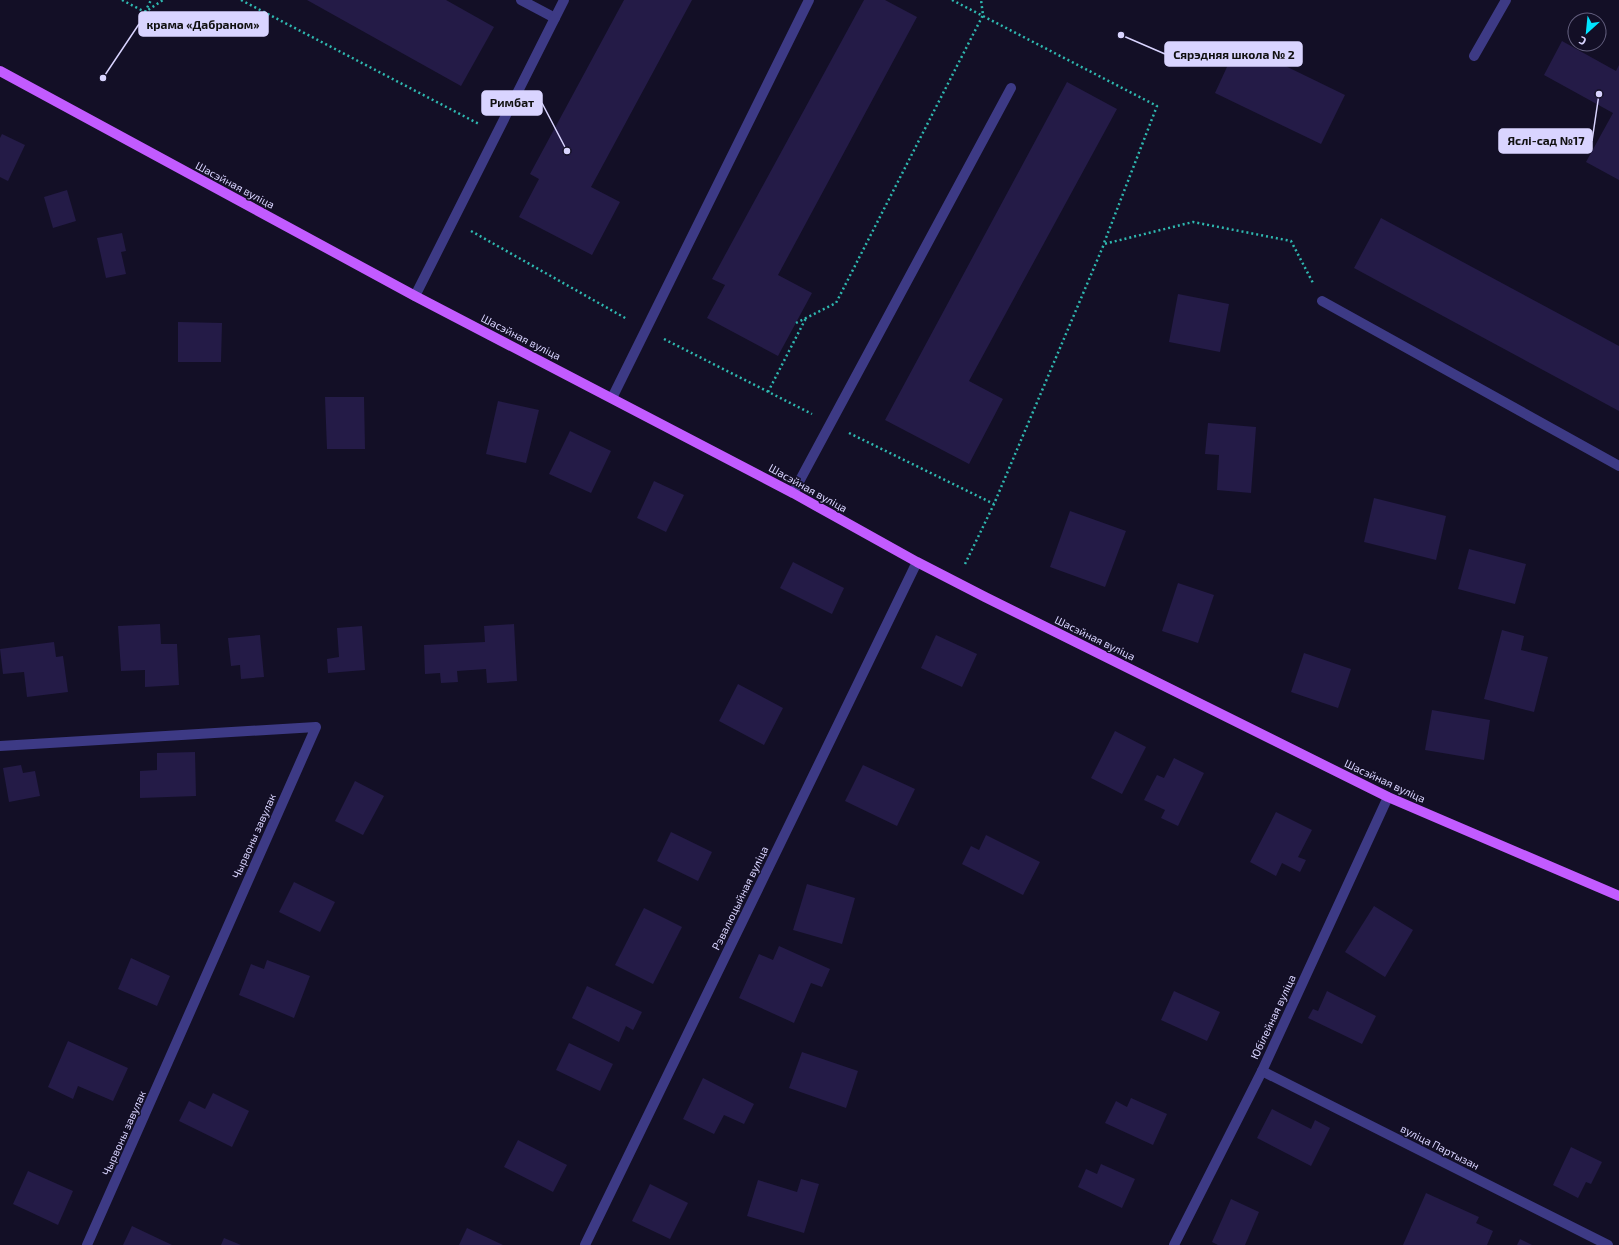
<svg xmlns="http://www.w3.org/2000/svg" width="1619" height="1245" font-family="'Exo 2',sans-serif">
  <rect width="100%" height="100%" fill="#130f26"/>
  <g fill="#241b47">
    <path d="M307,0h139l48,27 -33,59z"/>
    <path d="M624,0h68l-101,187 29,15 -28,53 -73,-38 20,-38 -9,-5z"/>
    <path d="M864,0h21l32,17 -139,258 34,18 -34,63 -71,-38 18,-33 -13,-6z"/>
    <path d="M1562,41l54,30 3,-6v115l-33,-18 27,-49 -69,-38z"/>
    <path d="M1238,43l107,52 -24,49 -106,-51z"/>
    <path d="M1067,82l50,27 -148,272 34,18 -34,65 -84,-44z"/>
    <path d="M2,134l23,11 -17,36 -8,-4v-39z"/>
    <path d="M67,190l9,31 -23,7 -9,-31z"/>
    <path d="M1381,218l238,128v65l-265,-143z"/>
    <path d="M122,233l4,18 -5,1 5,22 -20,4 -9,-40z"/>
    <path d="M1178,294l51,10 -9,48 -51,-10z"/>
    <path d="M178,322l44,1 -1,39h-43z"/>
    <path d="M325,397h39l1,52h-38z"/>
    <path d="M498,401l41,9 -13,53 -40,-9z"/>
    <path d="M1208,423l48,4 -5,66 -34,-3 2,-35 -14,-1z"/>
    <path d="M570,431l41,20 -20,42 -42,-19z"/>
    <path d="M654,481l30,14 -18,37 -29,-14z"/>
    <path d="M1374,498l72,18 -10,44 -72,-18z"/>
    <path d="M1070,511l56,20 -21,56 -55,-20z"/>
    <path d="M1469,549l57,15 -11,40 -57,-15z"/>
    <path d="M793,562l51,26 -12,26 -52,-26z"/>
    <path d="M1178,583l36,12 -16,48 -36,-12z"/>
    <path d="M160,624l1,20h16l2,41 -34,2v-17l-24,1 -3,-45z"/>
    <path d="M514,624l3,57 -30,2 -1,-14 -29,2 1,11 -17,1 -1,-10 -15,1 -1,-29 61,-3 -1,-16z"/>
    <path d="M362,626l3,44 -37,3 -1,-14 12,-2 -2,-29z"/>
    <path d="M1502,630l22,6 -3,14 27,7 -14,55 -50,-13z"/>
    <path d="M260,635l4,42 -23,2 -1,-14 -9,1 -3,-28z"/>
    <path d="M936,635l41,19 -15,33 -41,-19z"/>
    <path d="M54,642l2,15 7,-1 5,36 -41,5 -3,-25 -21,2 -3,-25z"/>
    <path d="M1304,653l47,16 -13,39 -47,-16z"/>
    <path d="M738,684l45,24 -19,37 -45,-24z"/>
    <path d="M1432,710l58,10 -6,40 -59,-10z"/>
    <path d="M1115,731l31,16 -24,47 -31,-16z"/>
    <path d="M195,752l1,44 -56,2v-27l17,-1v-17z"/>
    <path d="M1174,758l30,15 -26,53 -17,-8 4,-8 -21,-10 13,-25 7,3z"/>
    <path d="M21,765l2,8 12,-2 5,25 -31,6 -6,-34z"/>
    <path d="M863,765l52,24 -18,37 -52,-25z"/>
    <path d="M355,781l29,15 -21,39 -28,-14z"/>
    <path d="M1276,812l36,18 -14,27 8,3 -6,12 -18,-9 -6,13 -26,-14z"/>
    <path d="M671,832l41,20 -14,29 -41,-20z"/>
    <path d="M986,835l54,27 -17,33 -61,-31 9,-18 8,4z"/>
    <path d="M294,882l41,20 -15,30 -41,-20z"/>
    <path d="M807,884l48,14 -13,46 -49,-14z"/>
    <path d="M1374,906l39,24 -28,47 -40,-25z"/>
    <path d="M644,908l38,19 -29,57 -38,-19z"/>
    <path d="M779,946l51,23 -8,18 -11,-4 -17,40 -55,-25 20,-44 14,6z"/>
    <path d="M131,958l39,18 -13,30 -39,-17z"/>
    <path d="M267,960l43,16 -16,42 -55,-23 12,-31 13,5z"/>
    <path d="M587,986l55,26 -9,18 -7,-4 -7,16 -47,-24z"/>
    <path d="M1174,991l46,21 -13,29 -46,-21z"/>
    <path d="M1327,991l49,25 -14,28 -54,-26 5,-9 5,2z"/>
    <path d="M68,1041l60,27 -15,33 -35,-15 -5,13 -25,-12z"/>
    <path d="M569,1043l44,21 -13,27 -44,-21z"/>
    <path d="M802,1052l56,19 -12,37 -57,-20z"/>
    <path d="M703,1078l51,26 -10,20 -20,-9 -10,19 -31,-15z"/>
    <path d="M213,1093l36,18 -17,36 -53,-26 10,-20 16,8z"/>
    <path d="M1131,1098l36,16 -14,31 -48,-22 11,-22 11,6z"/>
    <path d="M1272,1109l39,20 4,-9 15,8 -19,38 -54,-28z"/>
    <path d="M518,1140l49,25 -14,27 -49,-25z"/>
    <path d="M1571,1147l31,15 -11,22 -5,-2 -8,16 -25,-13z"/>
    <path d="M1101,1164l34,15 -13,29 -44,-21 8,-18 11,5z"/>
    <path d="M28,1171l45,20 -15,34 -45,-21z"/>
    <path d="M801,1179l18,5 -15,49 -57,-17 11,-36 39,12z"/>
    <path d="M650,1184l38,19 -18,36 -38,-18z"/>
    <path d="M1426,1193l53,24 -3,6 17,8 -6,14h-84z"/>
    <path d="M1231,1199l28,13 -14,33h-27l-6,-3z"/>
    <path d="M132,1226l40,19h-49z"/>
    <path d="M467,1228l36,17h-44z"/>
    <path d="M224,1238l17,7h-20z"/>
    <path d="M1520,1239l12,6h-15z"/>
  </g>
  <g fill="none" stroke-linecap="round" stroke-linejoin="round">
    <g stroke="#2fb8b0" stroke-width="2.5" stroke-dasharray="2 3" stroke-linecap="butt">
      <path d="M122,0l23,12 18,-12"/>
      <path d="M241,0l238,124"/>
      <path d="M952,0l205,106 -53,137"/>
      <path d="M145,12l6,-12"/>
      <path d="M471,231l156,88"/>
      <path d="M796,323l40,-20 147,-288 -2,-15"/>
      <path d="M664,339l148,75"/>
      <path d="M768,392l38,-74"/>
      <path d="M849,433l145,71"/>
      <path d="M965,564l29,-60 110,-260 89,-22 98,19 22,42"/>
    </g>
    <g stroke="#3d3a85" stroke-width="10">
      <path d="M521,0l34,18"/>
      <path d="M1474,56l32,-56"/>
      <path d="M415,296l149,-296"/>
      <path d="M1322,301l297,165"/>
      <path d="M612,398l197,-398"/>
      <path d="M793,493l218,-405"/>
      <path d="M0,746l316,-19 -229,518"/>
      <path d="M1262,1071l346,174"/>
      <path d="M585,1245l332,-683"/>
      <path d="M1174,1245l88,-174 126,-274"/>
    </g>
    <path stroke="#c25bff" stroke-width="10" d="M0,71l415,225 378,197 124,69 68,35 403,200 231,99"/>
  </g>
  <g text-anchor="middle" stroke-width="3" stroke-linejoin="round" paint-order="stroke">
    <g font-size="11" fill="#d9d4ff" stroke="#130f26">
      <text transform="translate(235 185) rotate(28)" y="4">Шасэйная вуліца</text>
      <text transform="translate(521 337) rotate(27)" y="4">Шасэйная вуліца</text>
      <text transform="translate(808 488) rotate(29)" y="4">Шасэйная вуліца</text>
      <text transform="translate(1095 638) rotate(26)" y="4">Шасэйная вуліца</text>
      <text transform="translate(1385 781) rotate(25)" y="4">Шасэйная вуліца</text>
      <text transform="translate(254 836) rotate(-66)" y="4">Чырвоны завулак</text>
      <text transform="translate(740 898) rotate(-64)" y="4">Рэвалюцыйная вуліца</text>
      <text transform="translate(1273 1017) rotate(-65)" y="4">Юбілейная вуліца</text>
      <text transform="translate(124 1133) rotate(-66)" y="4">Чырвоны завулак</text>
      <text transform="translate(1440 1147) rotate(27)" y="4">вуліца Партызан</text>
    </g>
  </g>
  <path fill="none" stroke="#d9d4ff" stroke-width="1.5" d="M103 78L139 24M1121 35L1165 54M567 151L542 103M1599 94L1592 141"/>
  <g fill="#d9d4ff" stroke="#130f26" stroke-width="1.5">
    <circle cx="103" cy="78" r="4"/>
    <circle cx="1121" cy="35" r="4"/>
    <circle cx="567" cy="151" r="4"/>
    <circle cx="1599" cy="94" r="4"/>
  </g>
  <g fill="#d9d4ff" stroke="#d9d4ff" stroke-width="1.5">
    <rect x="139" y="12" width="129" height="24" rx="4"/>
    <rect x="1165" y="42" width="137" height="24" rx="4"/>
    <rect x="482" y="91" width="60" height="24" rx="4"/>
    <rect x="1499" y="129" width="93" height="24" rx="4"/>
  </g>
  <g font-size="12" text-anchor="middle" font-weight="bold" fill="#111">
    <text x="203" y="29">крама «Дабраном»</text>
    <text x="1234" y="59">Сярэдняя школа № 2</text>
    <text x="512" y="107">Римбат</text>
    <text x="1546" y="145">Яслі-сад №17</text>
  </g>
  <g transform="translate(1587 32) rotate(207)"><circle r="19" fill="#130f26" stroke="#625e7d"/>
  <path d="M0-3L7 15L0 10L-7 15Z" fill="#00e5ff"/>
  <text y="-6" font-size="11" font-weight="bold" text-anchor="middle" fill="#d9d4ff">С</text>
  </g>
</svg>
